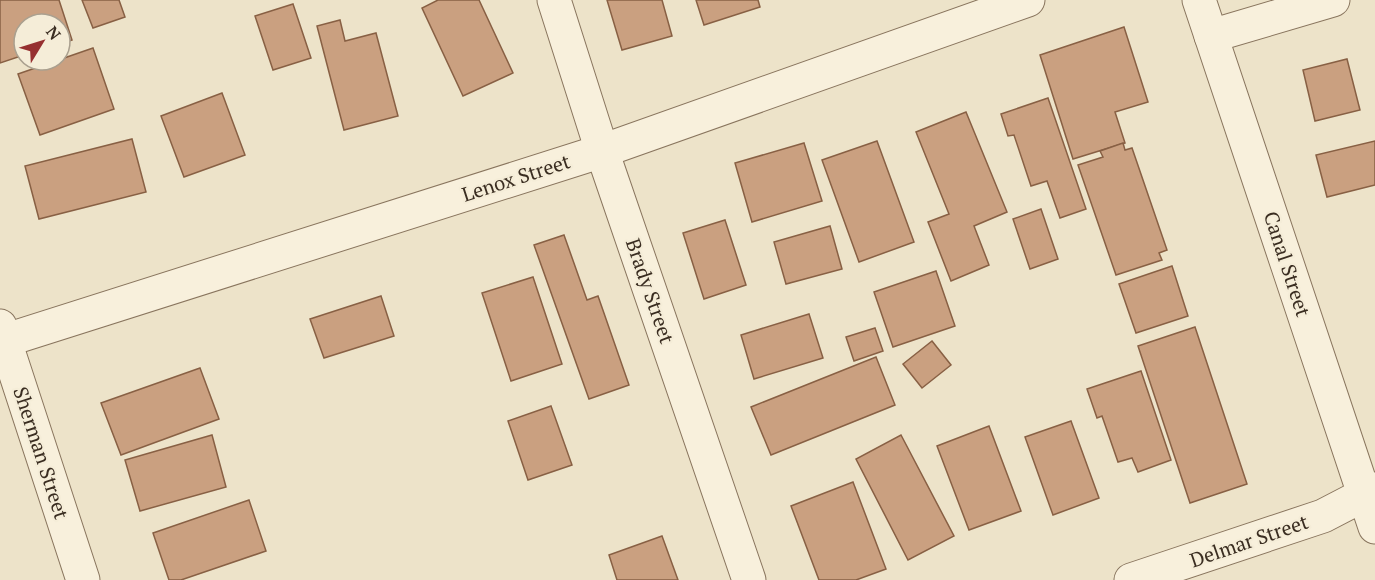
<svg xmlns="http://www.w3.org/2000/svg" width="1375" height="580" font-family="'PT Serif',serif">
  <rect width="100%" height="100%" fill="#ede3c9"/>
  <g fill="#caa080" stroke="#886044" stroke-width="1.5">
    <path d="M0,0h59l13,40 -12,4v-20h-36v31l-24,8z"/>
    <path d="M82,0h37l6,17 -32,11z"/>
    <path d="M438,0h41l34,73 -50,23 -41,-88z"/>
    <path d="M607,0h55l10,36 -50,14z"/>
    <path d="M696,0h62l2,7 -56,18z"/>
    <path d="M293,4l18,54 -38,12 -18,-54z"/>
    <path d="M340,20l5,21 31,-8 22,83 -54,14 -27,-104z"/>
    <path d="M1124,27l24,75 -33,10 10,31 -52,16 -33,-104z"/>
    <path d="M93,48l21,61 -74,26 -22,-61z"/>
    <path d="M1347,59l13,51 -45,11 -12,-51z"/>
    <path d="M222,93l23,62 -61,22 -23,-61z"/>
    <path d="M1048,98l38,111 -26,9 -13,-37 -16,5 -17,-51 -6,1 -7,-22z"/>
    <path d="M966,112l41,100 -33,14 15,39 -38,16 -23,-59 21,-8 -33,-82z"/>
    <path d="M132,139l14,53 -107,27 -14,-53z"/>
    <path d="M877,141l37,101 -55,20 -37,-102z"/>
    <path d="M1375,141v44l-48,12 -11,-42z"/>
    <path d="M804,143l18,58 -70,21 -17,-59z"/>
    <path d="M1123,143l2,7 7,-2 35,102 -8,3 3,7 -46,15 -38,-110 25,-8 -3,-6z"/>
    <path d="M1041,209l17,50 -28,10 -17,-50z"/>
    <path d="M725,220l21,65 -42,14 -21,-66z"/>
    <path d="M830,226l12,43 -56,15 -12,-42z"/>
    <path d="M564,235l23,65 11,-4 31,89 -40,14 -55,-154z"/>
    <path d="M1172,266l16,50 -52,17 -17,-49z"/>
    <path d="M936,271l19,55 -62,21 -19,-55z"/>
    <path d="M533,277l29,87 -51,17 -29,-88z"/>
    <path d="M381,296l13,40 -70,22 -14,-39z"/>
    <path d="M809,314l14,44 -69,21 -13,-44z"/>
    <path d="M1195,327l52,157 -57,19 -52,-157z"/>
    <path d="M875,328l8,23 -29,10 -8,-24z"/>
    <path d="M932,341l19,24 -29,23 -19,-24z"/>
    <path d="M876,357l19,48 -124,50 -20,-48z"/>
    <path d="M200,368l19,51 -98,36 -20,-52z"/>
    <path d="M1141,371l30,89 -33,12 -6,-14 -14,4 -16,-46 -5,2 -10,-29z"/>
    <path d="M551,406l21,59 -44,15 -20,-59z"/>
    <path d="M1071,421l28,77 -46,17 -28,-78z"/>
    <path d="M989,426l32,85 -52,19 -32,-84z"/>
    <path d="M212,435l14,52 -86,24 -15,-51z"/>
    <path d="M901,435l53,101 -46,24 -52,-101z"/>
    <path d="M853,482l33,87 -30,11h-37l-28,-74z"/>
    <path d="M249,500l17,51 -85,29h-12l-16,-47z"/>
    <path d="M662,536l16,44h-61l-8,-25z"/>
  </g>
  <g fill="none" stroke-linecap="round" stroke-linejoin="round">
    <defs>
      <g id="minor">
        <path d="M554,0l48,151 147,429"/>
        <path d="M1199,0l176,527"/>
        <path d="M1211,36l122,-36"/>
        <path d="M0,326l83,254"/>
        <path d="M0,342l602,-191 426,-151"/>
        <path d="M1131,580l192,-64 52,-27"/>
      </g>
    </defs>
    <use href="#minor" stroke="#89755e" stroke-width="35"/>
    <use href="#minor" stroke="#f8f0dc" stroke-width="33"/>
  </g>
  <g text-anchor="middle" stroke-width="4.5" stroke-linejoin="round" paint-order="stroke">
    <g font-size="20" fill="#3a2d21" stroke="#f5edd8">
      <text transform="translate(516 178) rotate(-18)" y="7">Lenox Street</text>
      <text transform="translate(1287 264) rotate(72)" y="7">Canal Street</text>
      <text transform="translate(650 291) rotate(71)" y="7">Brady Street</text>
      <text transform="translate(41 453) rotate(72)" y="7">Sherman Street</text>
      <text transform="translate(1249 541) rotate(-19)" y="7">Delmar Street</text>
    </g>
  </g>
  <g transform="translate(42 42) rotate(52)"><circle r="28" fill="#f5edd8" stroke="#aaa08f" stroke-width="1.5"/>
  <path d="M0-4.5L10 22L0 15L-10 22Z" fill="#963030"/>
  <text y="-9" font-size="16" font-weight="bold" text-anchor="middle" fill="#3a2d21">N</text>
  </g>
</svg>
